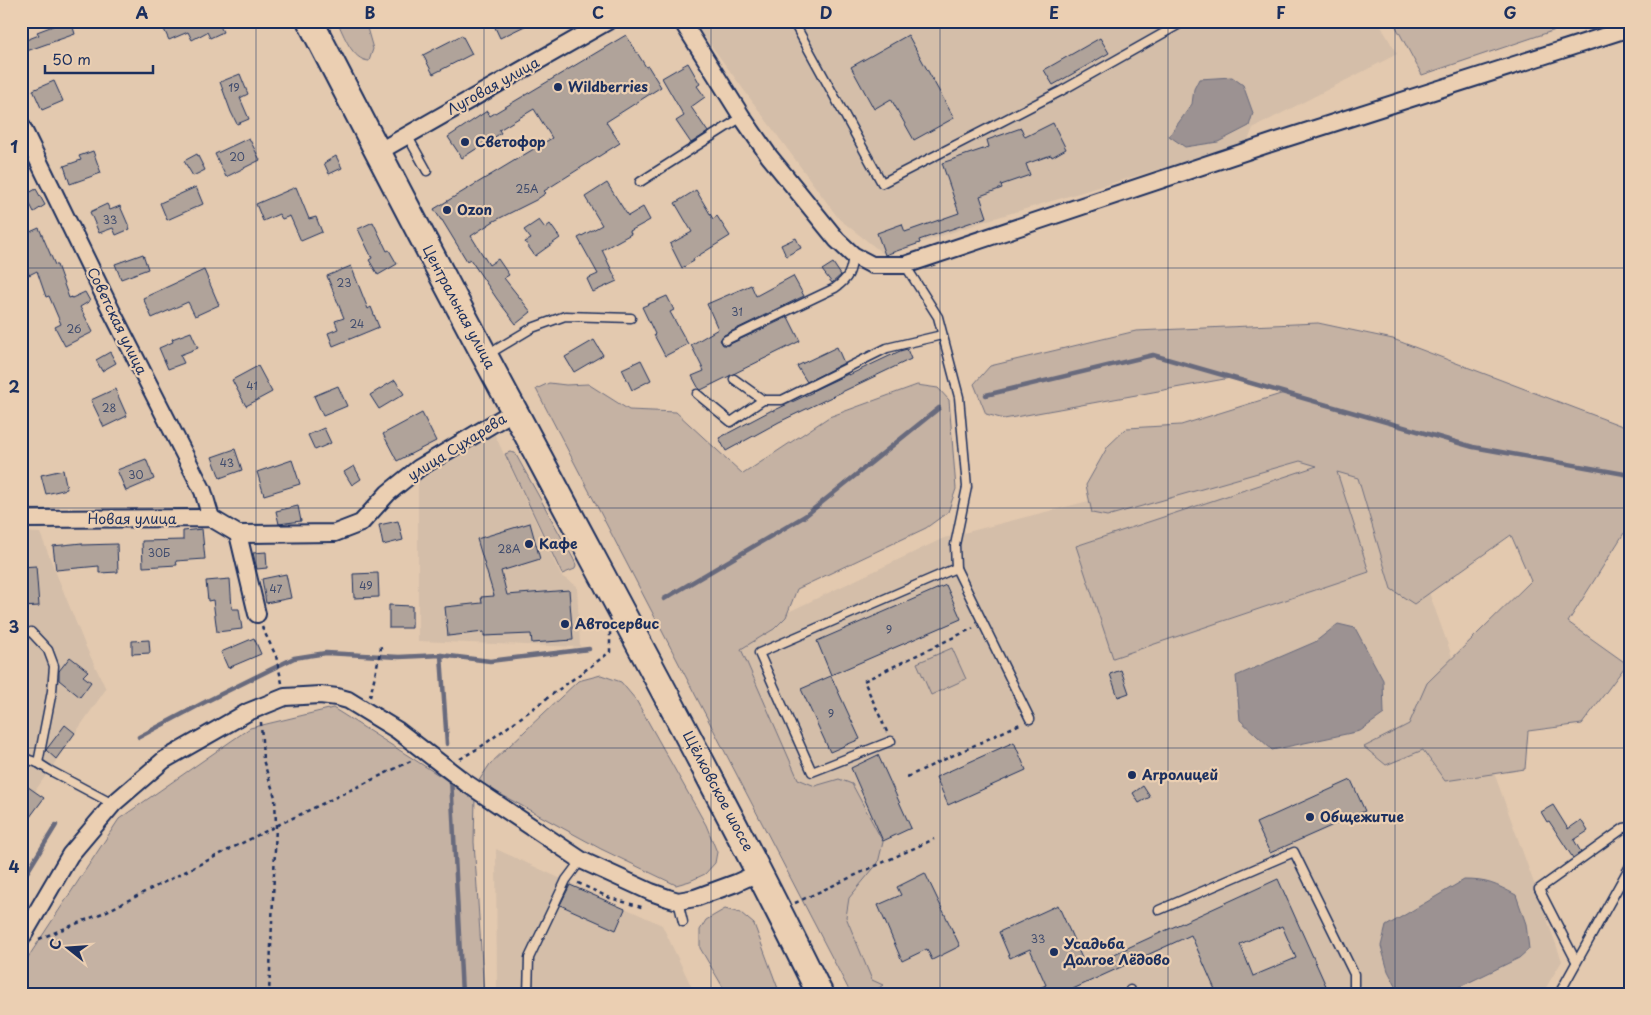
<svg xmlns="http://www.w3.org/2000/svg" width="1651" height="1015" font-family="'Playpen Sans',sans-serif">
  <rect width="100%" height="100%" fill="#e3c9af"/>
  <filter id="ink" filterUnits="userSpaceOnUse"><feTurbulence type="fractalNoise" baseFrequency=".02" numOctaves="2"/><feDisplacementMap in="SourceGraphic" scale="10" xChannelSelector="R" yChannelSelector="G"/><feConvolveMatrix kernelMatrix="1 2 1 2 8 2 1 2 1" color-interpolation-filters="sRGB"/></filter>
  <g filter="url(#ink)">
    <g fill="#d4bea9">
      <path d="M695,21h683l19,33 -144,74 -6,15 -259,77 -103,35 -46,-36 -143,-194z"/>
      <path d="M1370,429l192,532 -20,33h-674l-156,-346 232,-110z"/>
      <path d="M494,433l67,143 16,10 3,61 -162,-6v-160z"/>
      <path d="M21,532l19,1 45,112 21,44 -71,102 9,7 -23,31z"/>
      <path d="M496,849l166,76 33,69h-198z"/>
    </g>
    <g fill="#c5b2a3" stroke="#707080">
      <path d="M337,21h28l8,28 -4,12c-17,-1 -25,-26 -32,-40z"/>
      <path d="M1393,21h189l-160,54z"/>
      <path d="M1318,323l75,16 237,90v104h-6l-56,89 59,42 -45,60 -54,7 -3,38 -80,12 -22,-31 -37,15 -22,-18 45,-23 18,-41 104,-102 -20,-46 -97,69 -23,-15 -33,-111 -21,-6 32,100 -256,86 -37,-112 241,-80 -17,-5 -193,55 -15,-3 -6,-28 22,-39 19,-18 54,-3 103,-32 -54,-15 -226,41 -18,-5 -12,-30 16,-18 146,-35z"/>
      <path d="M549,383l17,2 22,-1 41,26 47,2 67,62 86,-57 88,-32 21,3 11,12 7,89 -8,23 -22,16 -129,61 -11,28 -12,12 -33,20 57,130 17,7 24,-7 13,5 31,58 -5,21 -29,35 -3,19 26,63 11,5 -12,9h-20l-315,-605z"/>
      <path d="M510,452l5,1 59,107 2,5 -1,4 -13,5 -57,-120z"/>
      <path d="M952,648l14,31 -35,16 -14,-32z"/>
      <path d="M601,675l20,7 15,18 70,125 11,27 -2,11 -10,11 -15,7 -14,4 -75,-36 -123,-67 12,-18 88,-83z"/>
      <path d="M333,708l142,90 -1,44 10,152h-463v-26l98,-149 131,-91z"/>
      <path d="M725,909l16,4 13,11 26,70h-53l-27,-46v-18l6,-10z"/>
    </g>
    <g fill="#9c9292" stroke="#686a7d">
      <path d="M1232,77l11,8 10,28 -4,13 -31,16 -33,5 -16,-11 23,-32 2,-15 5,-10z"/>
      <path d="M1338,624l17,4 28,52 1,34 -24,17 -88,19 -32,-30 -4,-44 79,-34z"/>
      <path d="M1464,880c24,0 31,4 52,15l10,29 3,25 -10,9 -74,36h-45l-12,-23 -7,-25 5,-20z"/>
    </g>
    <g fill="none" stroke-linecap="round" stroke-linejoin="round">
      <g stroke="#686a7d" stroke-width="4.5">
        <path d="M986,395l167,-40 320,92 157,28"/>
        <path d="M664,599l141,-83 134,-108"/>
        <path d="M441,655l6,89"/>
        <path d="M139,737l68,-36 87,-43 32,-5 73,4 42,-2 49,6 99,-12"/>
        <path d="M451,777l11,217"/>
        <path d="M21,882l35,-57"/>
      </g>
    </g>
    <g fill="#b0a39a" stroke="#1b2f5e" fill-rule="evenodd">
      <path d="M66,21h5l4,13 -54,19v-11l18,-7 -2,-3z"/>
      <path d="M160,21h71l-11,5 3,6 -13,6 -3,-6 -15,8 -4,-8 -19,8z"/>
      <path d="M492,21h43l-35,17z"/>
      <path d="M462,35l10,19 -39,20 -10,-19z"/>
      <path d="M626,35l20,32 2,-1 13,21 -55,35 14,21 -76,48 2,2 -10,7 -42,21 -23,15 18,29 9,-6 11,16 -5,3 27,34 -15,12 -19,-25 -27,-40 -3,2 -25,-41h-1l-7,-11 118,-71 -18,-29 -35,21 2,3 -39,25 -14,-21 39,-26 3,5z"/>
      <path d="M908,35l46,83 -40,22 -23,-41 -17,10 -23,-42z"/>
      <path d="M1100,38l9,15 -56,32 -9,-15z"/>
      <path d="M688,63l12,21 -3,2 8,11 -14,10 17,25 -17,11 -15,-22 8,-5 -22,-38z"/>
      <path d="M240,74l8,20 -8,4 9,21 -12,5 -6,-12 -11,-30z"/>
      <path d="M54,81l9,20 -21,9 -9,-20z"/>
      <path d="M1053,123l13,26 -14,8 -1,-2 -25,9 4,11 -29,10 1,3 -22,8 7,21 -68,23 1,3 -35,12 -8,-22 25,-9 3,8 54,-19 -17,-50 47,-16 -2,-7 34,-12 4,9z"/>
      <path d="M249,138l11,22 -34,17 -11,-23z"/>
      <path d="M93,151l8,22 -31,11 -6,-18 17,-6 -2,-4z"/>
      <path d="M197,154l8,16 -12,6 -9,-15z"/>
      <path d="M336,156l6,12 -13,6 -5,-11z"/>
      <path d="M607,183l21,33 15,-9 7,13 -20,11 1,3 -29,16 15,31 -24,11 -6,-13 11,-5 -20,-36 24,-13 -17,-28z"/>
      <path d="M196,187l7,17 -36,16 -7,-17z"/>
      <path d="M296,187l13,32 7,-2 6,15 -21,9 -11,-25 -8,3 -3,-5 -16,7 -7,-17z"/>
      <path d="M36,189l9,16 -11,7 -9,-17z"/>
      <path d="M696,190l17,29 4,-3 13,20 -37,23 1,2 -12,7 -12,-24 22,-12 -17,-29z"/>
      <path d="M107,204l3,6 10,-4 10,23 -14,6 -3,-7 -14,5 -9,-21z"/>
      <path d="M539,220l6,8 5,-4 10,14 -25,18 -10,-14 6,-3 -7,-9z"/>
      <path d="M373,222l14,29 2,-1 8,14 -19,11 -9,-15 3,-2 -14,-29z"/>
      <path d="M39,228l16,37h2l12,33 3,-1v1l13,-6 5,9 -10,6 13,25 -28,14 -10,-19 6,-3 -12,-28 -3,1 -9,-26 -8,4 -8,-19v-20z"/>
      <path d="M796,238l5,10 -15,8 -5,-11z"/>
      <path d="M143,254l5,15 -27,10 -6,-15z"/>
      <path d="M833,263l8,12 -9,8 -10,-13z"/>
      <path d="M351,266l17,43 3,-2 8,20 -46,19 -5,-13 10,-4 -3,-8 9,-3 -17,-42z"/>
      <path d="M204,270l15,35 -24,11 -7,-14 -36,16 -9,-20z"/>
      <path d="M793,276l11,20 -80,39 -4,5 3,5h5l60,-28 12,24 -99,49 -2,-1 -7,-13 12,-5 -13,-26 27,-16 -11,-25 44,-19 5,11z"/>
      <path d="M667,296l7,14 -4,2 18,32 -23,12 -11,-21 1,-1 -13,-27z"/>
      <path d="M191,332l7,16 -18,7 4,8 -16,6 -9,-21 14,-6 -1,-3z"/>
      <path d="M594,340l9,15 -29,17 -9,-15z"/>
      <path d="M837,347l7,16 -37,19 -10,-16z"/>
      <path d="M907,349l4,10 -132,63 -53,29 -7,-13 53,-28 1,1 40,-19 -1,-1 36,-17 1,1 51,-24z"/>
      <path d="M110,352l6,11 -14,8 -6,-11z"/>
      <path d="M641,360l10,20 -19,10 -10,-21z"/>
      <path d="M258,366l14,26 -26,14 -14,-26z"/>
      <path d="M395,380l9,14 -25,15 -9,-14z"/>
      <path d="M338,386l9,20 -24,10 -9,-20z"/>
      <path d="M115,389l12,27 -23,11 -13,-27z"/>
      <path d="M422,413l14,28 -39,20 -14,-27z"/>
      <path d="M324,428l7,15 -16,7 -7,-15z"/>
      <path d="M235,449l7,21 -22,8 -8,-21z"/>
      <path d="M146,459l8,20 -28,12 -9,-21z"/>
      <path d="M292,460l8,24 -36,11 -7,-23z"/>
      <path d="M354,466l7,13 -9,6 -8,-13z"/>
      <path d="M63,470l4,19 -21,5 -5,-19z"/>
      <path d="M298,506l3,15 -22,3 -3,-13z"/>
      <path d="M398,521l5,19 -20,5 -4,-20z"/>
      <path d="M530,523l10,36 -39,12 6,24 62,-5 4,50 -41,3 -1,-9 -47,2v-4l-36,4 -3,-29 37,-4 -1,-6 13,-1 -17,-57z"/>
      <path d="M202,529l3,30 -29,2 1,4 -34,2 -1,-26 41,-1v-9z"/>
      <path d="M82,543v2l35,-1 1,28 -19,1v-7l-43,4 -3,-24z"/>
      <path d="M266,552l1,16 -10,1 -4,-16z"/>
      <path d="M36,566l3,40 -18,1v-40z"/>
      <path d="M378,573l1,24 -25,1 -1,-24z"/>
      <path d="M286,574l5,24 -25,5 -4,-24z"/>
      <path d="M230,579l2,30h7l3,20 -25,3 -4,-32 -5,1 -2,-20z"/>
      <path d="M946,585l15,34 -130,56 -14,-34z"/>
      <path d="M389,605l23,1v22h-23z"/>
      <path d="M254,638l7,16 -33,14 -7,-16z"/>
      <path d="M149,640l1,13 -18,1v-13z"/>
      <path d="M70,657l18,14 -5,5 8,6 -11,15 -21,-17v-9z"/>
      <path d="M1121,670l8,23 -11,4 -8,-23z"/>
      <path d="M831,676l29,63 -30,13 -29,-63z"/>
      <path d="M65,725l10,8 -19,26 -10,-9z"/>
      <path d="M1014,742l12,28 -78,35 -12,-28z"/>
      <path d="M878,755l33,73 -28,13 -32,-73z"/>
      <path d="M1351,780l14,31 -95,42 -14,-30z"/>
      <path d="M21,782l23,16 -23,31z"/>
      <path d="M1143,786l7,11 -11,6 -6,-10z"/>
      <path d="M1553,805l15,24 13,-9 7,11 -14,9 7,12 -8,6 -24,-37 -2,1 -6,-10z"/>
      <path d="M925,873l35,73 -28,14 -5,-11 -25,12 -24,-56 23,-10 -4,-8z"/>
      <path d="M1278,879l49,109 -12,6h-98l-26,-59 -129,59h-35l19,-9 -16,-36 -20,9 -11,-26 59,-27 28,62zM1282,926l14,32 -43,18 -13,-32z"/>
      <path d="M570,885l55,24 -9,21 -56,-25z"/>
    </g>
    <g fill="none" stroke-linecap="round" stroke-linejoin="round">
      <defs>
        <g id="lane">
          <path d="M793,21l89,162 179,-92 124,-70"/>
          <path d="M407,135l20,36"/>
          <path d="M640,182l102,-65"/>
          <path d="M905,265l33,52 21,80 8,90 -12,58 1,23 74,151"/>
          <path d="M726,340l109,-52c14,-10 16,-16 18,-33"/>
          <path d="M487,355l45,-27 33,-12 66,2"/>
          <path d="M734,379l29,21"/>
          <path d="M697,394l34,28 32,-22h19l105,-52 55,-13"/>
          <path d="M31,632l17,18 6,16 -2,25 -14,72"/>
          <path d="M891,741l-79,31 -53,-119 197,-85"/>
          <path d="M21,757l17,6 11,7 64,34"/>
          <path d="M678,901l5,21"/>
          <path d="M1159,910l135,-58 60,122v20"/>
          <path d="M1576,961l-37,-72 85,-61 6,-1"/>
          <path d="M1130,990l1,4"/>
          <path d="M528,994l1,-36 37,-78 15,-20"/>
          <path d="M1559,994l71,-128"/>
        </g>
        <g id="street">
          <path d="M682,21l60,96 27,39 68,84 16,15 19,10h33l369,-123 356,-114"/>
          <path d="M21,125l91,187 91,179 8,27"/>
          <path d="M378,152l230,-131"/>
          <path d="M21,519l190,-1 27,16"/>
          <path d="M238,534l97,-1 26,-10 27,-30 31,-25 95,-57"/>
          <path d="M238,534l19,80"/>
          <path d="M21,939l49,-84 43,-51 51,-44 84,-48 37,-15 35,-2 17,2 11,3 49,30 69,53 115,77 70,32 17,6 10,3 17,-3 41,-15 24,-11"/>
        </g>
        <path id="primary" d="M310,21c68,131 135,262 205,391 103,194 208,385 305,582"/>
      </defs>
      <use href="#lane" stroke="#1b2f5e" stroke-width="11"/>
      <use href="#street" stroke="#1b2f5e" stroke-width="20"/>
      <use href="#primary" stroke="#1b2f5e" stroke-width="29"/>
      <g stroke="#1b2f5e" stroke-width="2.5" stroke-dasharray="4 4" stroke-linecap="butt">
        <path d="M262,627l14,29 6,27"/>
        <path d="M370,697l11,-49 -1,-4"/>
        <path d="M261,722l2,38 12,37 1,29 -7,168"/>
        <path d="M887,732l-23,-51 109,-53"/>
        <path d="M460,759l22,-13 128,-94v-20"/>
        <path d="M907,777l115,-54"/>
        <path d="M578,883l32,15 35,10"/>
        <path d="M795,903l139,-64"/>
        <path d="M39,939l66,-27 171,-86 137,-66"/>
      </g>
      <use href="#lane" stroke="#ebcfb2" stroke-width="8"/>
      <use href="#street" stroke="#ebcfb2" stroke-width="16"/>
      <use href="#primary" stroke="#ebcfb2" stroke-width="25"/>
    </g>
  </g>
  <path fill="none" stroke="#1b2f5e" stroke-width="1" stroke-opacity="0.55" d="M256,21v973M484,21v973M711,21v973M940,21v973M1168,21v973M1395,21v973M21,268h1609M21,508h1609M21,748h1609"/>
  <g fill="#1b2f5e" stroke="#ebcfb2" stroke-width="2">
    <circle cx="558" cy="87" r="5"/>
    <circle cx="465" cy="142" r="5"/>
    <circle cx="447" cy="210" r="5"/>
    <circle cx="529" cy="544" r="5"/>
    <circle cx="565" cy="624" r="5"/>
    <circle cx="1132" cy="775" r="5"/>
    <circle cx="1310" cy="817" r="5"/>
    <circle cx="1054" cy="952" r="5"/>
  </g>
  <g text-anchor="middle" stroke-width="4.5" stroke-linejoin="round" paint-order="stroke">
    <g font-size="11" fill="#404c6d">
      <text x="234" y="92">19</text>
      <text x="237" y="161">20</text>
      <text x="527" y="193">25А</text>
      <text x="110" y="224">33</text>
      <text x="344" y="287">23</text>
      <text x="737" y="316">31</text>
      <text x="357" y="328">24</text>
      <text x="74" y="333">26</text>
      <text x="252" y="390">41</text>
      <text x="109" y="412">28</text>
      <text x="227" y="467">43</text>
      <text x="136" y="479">30</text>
      <text x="509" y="553">28А</text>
      <text x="159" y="557">30Б</text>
      <text x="366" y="590">49</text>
      <text x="276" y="593">47</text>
      <text x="889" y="634">9</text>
      <text x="831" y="718">9</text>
      <text x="1038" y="943">33</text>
    </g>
    <g font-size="14" fill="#1b2f5e" stroke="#ebcfb2">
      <text transform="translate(493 86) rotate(-29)" y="5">Луговая улица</text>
      <text transform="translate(459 307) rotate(62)" y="5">Центральная улица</text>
      <text transform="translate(117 321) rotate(64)" y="5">Советская улица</text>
      <text transform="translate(457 447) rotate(-32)" y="5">улица Сухарева</text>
      <text x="132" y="524">Новая улица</text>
      <text transform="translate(718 791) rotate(62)" y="5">Щёлковское шоссе</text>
    </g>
    <g font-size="14" font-weight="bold" fill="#1b2f5e" stroke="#ebcfb2" text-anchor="start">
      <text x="568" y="92">Wildberries</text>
      <text x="475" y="147">Светофор</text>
      <text x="457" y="215">Ozon</text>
      <text x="539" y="549">Кафе</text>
      <text x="575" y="629">Автосервис</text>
      <text x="1142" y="780">Агролицей</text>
      <text x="1320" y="822">Общежитие</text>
      <text x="1064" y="949">Усадьба<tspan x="1064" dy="16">Долгое Лёдово</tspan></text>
    </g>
  </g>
  <rect width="1651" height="1015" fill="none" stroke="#ebcfb2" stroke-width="55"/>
  <g transform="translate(68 948) rotate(287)" stroke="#ebcfb2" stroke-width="4" paint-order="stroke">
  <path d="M0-4L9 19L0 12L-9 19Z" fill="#1b2f5e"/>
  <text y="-8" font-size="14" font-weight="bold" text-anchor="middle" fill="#1b2f5e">С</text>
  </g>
  <path d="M45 65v8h108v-8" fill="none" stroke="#1b2f5e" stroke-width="2.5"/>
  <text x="52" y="65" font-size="15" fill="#1b2f5e" stroke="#ebcfb2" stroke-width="4" paint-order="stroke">50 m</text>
  <rect x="28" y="28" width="1596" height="960" fill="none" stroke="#1b2f5e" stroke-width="2"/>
  <g font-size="16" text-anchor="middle" font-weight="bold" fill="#1b2f5e">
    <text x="142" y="19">A</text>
    <text x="370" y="19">B</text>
    <text x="598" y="19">C</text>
    <text x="826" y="19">D</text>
    <text x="1054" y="19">E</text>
    <text x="1281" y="19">F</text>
    <text x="1510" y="19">G</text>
    <text x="14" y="153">1</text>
    <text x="14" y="393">2</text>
    <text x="14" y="633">3</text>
    <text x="14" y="873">4</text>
  </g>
</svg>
